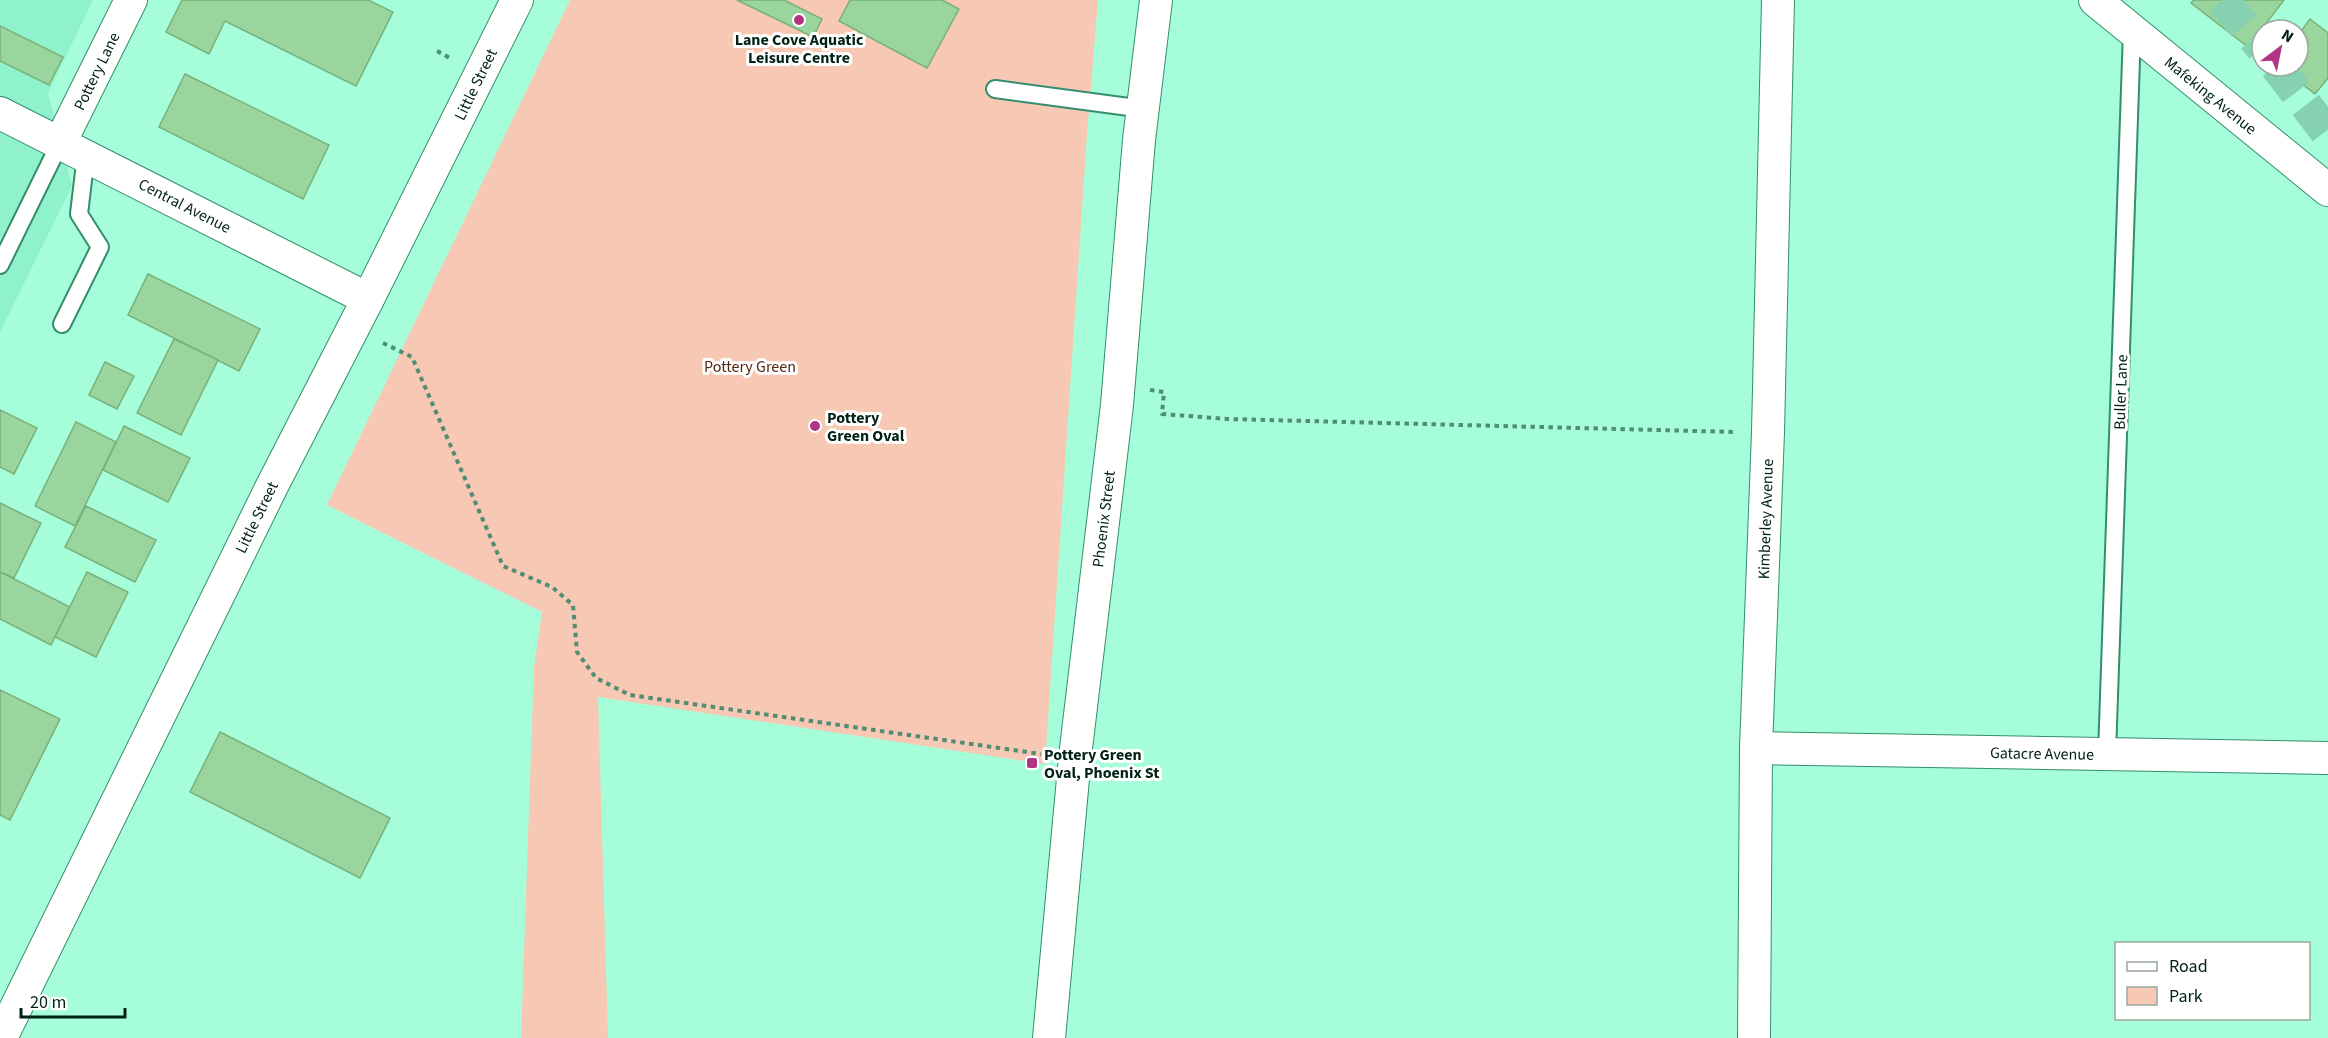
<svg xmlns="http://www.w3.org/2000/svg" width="2328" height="1038" font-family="'Source Sans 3',sans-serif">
  <rect width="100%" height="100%" fill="#a6fdd9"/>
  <path fill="#90f2cb" d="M0,0h93l-45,93 24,93 -72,146z"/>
  <path fill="#f7c8b3" d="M570,0h528l-11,134 -42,630 -447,-67 10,341h-87l13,-371 8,-55 -215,-107z"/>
  <g fill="#99d59d" stroke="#77b17b" stroke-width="1.5">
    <path d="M182,0h186l25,12 -37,74 -131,-65 -16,33 -43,-22z"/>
    <path d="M737,0h47l38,19 -9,18z"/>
    <path d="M850,0h92l17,9 -32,59 -88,-47z"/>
    <path d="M2194,0h90l-36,47 -57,-44z"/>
    <path d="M2310,19l18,14v45l-13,16 -36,-28h19v-31z"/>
    <path d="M0,26l63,31 -14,28 -49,-24z"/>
    <path d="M185,74l144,71 -26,54 -144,-72z"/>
    <path d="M148,274l112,55 -21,42 -111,-56z"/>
    <path d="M174,339l44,21 -37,75 -44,-22z"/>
    <path d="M105,362l29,14 -17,33 -28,-14z"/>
    <path d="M0,410l37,18 -23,46 -14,-7z"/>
    <path d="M76,422l40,20 -41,84 -40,-20z"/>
    <path d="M124,426l66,32 -22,44 -65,-32z"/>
    <path d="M0,503l41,20 -27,55 -14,-6z"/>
    <path d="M86,506l70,34 -21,42 -70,-35z"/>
    <path d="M0,572l70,35 -19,38 -51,-26z"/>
    <path d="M87,572l41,20 -32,65 -41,-20z"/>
    <path d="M0,690l60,29 -50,101 -10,-5z"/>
    <path d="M220,732l170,86 -30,60 -170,-86z"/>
  </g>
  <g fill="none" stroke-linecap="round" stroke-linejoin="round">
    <g stroke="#85d1b2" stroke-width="33" stroke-dasharray="33 16" stroke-linecap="butt">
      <path d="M2223,0l39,48"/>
      <path d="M2276,66l52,68"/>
    </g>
    <defs>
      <g id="service">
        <path d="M995,89l149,20"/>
        <path d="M0,265l60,-122"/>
        <path d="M62,324l38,-77 -21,-33 7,-59"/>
        <path d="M2107,754l25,-723"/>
      </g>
      <g id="minor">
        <path d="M2095,0l233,190"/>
        <path d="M0,113l368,186"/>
        <path d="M60,143l71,-143"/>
        <path d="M1756,748l572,10"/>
        <path d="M1,1038l271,-552 96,-187 149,-299"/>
        <path d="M1049,1038l26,-281 42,-352 22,-265 17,-140"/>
        <path d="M1754,1038l2,-290 12,-316 10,-432"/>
      </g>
    </defs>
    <use href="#service" stroke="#348d6e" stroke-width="20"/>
    <use href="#minor" stroke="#348d6e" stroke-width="34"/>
    <g stroke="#518d75" stroke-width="4" stroke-dasharray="4.5 4.5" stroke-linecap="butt">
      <path d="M437,51l13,7"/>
      <path d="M383,343l29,14 91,209 49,21 21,18 4,47 19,26 34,17 411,59"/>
      <path d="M1150,390l14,2 -2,22 66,5 507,13"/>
    </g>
    <use href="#service" stroke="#fff" stroke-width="16"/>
    <use href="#minor" stroke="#fff" stroke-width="32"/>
  </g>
  <g fill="#b23484" stroke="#fff" stroke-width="2">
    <circle cx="799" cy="20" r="6"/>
    <circle cx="815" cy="426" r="6"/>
    <rect x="1026" y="757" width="12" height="12" rx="3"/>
  </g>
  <g text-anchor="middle" stroke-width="6" stroke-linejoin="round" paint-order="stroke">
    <g font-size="16" font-weight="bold" fill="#002215" stroke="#fff" text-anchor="start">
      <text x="799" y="45" text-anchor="middle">Lane Cove Aquatic<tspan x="799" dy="18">Leisure Centre</tspan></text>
      <text x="827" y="423">Pottery<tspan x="827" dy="18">Green Oval</tspan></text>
      <text x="1044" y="760">Pottery Green<tspan x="1044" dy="18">Oval, Phoenix St</tspan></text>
    </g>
    <g font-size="16" fill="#002215" stroke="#fff">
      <text transform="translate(96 71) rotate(-64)" y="6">Pottery Lane</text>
      <text transform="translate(475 84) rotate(-64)" y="6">Little Street</text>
      <text transform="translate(2211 95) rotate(39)" y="6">Mafeking Avenue</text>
      <text transform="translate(185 205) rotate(27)" y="6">Central Avenue</text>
      <text transform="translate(2120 392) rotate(-88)" y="6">Buller Lane</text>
      <text transform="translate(256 517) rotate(-64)" y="6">Little Street</text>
      <text transform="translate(1103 519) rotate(-83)" y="6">Phoenix Street</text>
      <text transform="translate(1765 519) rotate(-88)" y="6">Kimberley Avenue</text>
      <text transform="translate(2042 753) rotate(1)" y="6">Gatacre Avenue</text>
    </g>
    <g font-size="16" fill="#522710" stroke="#fff">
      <text x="750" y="372">Pottery Green</text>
    </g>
  </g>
  <rect x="2115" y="942" width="195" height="78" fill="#ffffff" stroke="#99a7a1" stroke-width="1.5"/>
  <rect x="2127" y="962" width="30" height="9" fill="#ffffff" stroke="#99a7a1" stroke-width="1.5"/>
  <text x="2169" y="972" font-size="18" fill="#002215">Road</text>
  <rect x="2127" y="987" width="30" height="18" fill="#f7c8b3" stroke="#99a7a1" stroke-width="1.5"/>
  <text x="2169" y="1002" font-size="18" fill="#002215">Park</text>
  <g transform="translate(2280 48) rotate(32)"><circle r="28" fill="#ffffff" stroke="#99a7a1" stroke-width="1.5"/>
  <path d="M0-4.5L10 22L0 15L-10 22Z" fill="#b23484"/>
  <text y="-9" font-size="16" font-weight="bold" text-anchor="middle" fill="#002215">N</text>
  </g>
  <path d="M21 1008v9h104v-9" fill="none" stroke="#002215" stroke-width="3"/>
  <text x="30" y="1008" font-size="18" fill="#002215" stroke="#ffffff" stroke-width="4.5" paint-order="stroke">20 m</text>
</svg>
